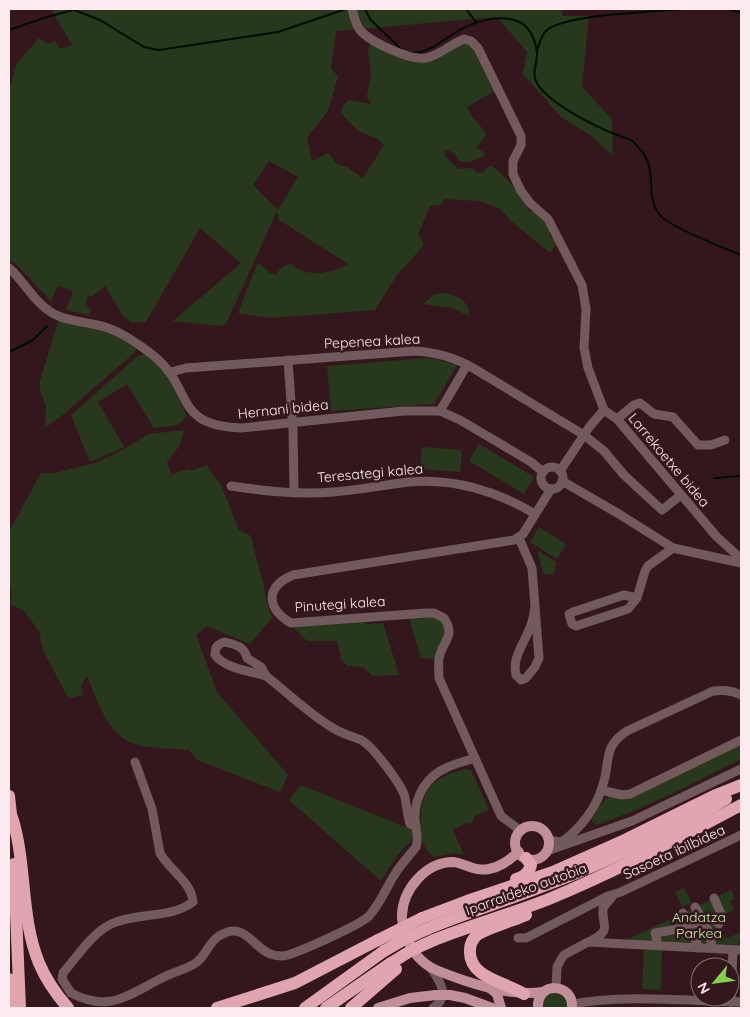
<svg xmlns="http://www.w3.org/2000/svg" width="750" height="1017" font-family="Quicksand,sans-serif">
  <rect width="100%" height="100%" fill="#34171d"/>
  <g fill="#27381c" fill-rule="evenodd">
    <path d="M51,9h510l2,7h26l-7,71 30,32 1,37 -23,-21 -29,-18 -38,-43 4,-22 -30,-35 -161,14 -5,38 7,7 -10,35 -21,27 5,23 16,-8 9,11 10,3 16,11 21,-33 -6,-6 -20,-8 -17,-18 2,-8 6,-5 22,4 -4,-8 4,-22 -3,-21 3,-14 43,19 47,-15 7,1 6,3 22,43 -29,17 4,8 16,19 -10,13 9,8 -16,7 -11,-1 -4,-8 -9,-3 -2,5 14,14 14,-1 4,5 8,-1 3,-5 5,-1c11,9 33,30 36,44 9,2 22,16 22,26l7,7 -7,10 -39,-32 -12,-13 -20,-7 -36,-2v5l-13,2 -12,29 6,10 -27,30 -22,35 -105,8 -32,-5 20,-51 12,11 7,2c2,-7 7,-10 14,-11 17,14 39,10 57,0l-69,-44 -2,-9 -51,113 -6,2 -47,-5 68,-58 -41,-35 -54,94h-15l-8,-6 -18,-30 -12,10 -6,1 -1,7 5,6 -2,5 -23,-5 7,-18 -15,-7 -7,16 -33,-35 -9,-7v-169l8,-27 22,-25 9,6 7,-3 5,8 12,-4zM269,161l29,16 -20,33 -25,-25z"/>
    <path d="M444,293c13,2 26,8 25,23l-17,-8 -29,-4 12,-10z"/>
    <path d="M59,319l47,11 31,18 -3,5 -70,61 -19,14 1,-23 -6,-14v-10z"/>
    <path d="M143,354c25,10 32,41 44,62l-9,9 -24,3 -27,-44 -29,18 26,45 -34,15 -19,-47 67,-59z"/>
    <path d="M426,358l13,2 18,5 -23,39 -103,7 -4,-45z"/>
    <path d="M184,430l-4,15 -13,17 4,12 18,-5 1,2 17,-6 3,6 11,14 18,45 12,6c3,14 7,28 11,43 4,13 3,26 11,38l-23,27 -43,-18 -11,9 21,57 71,83 -8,17 -83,-32 -8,-10c-14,-1 -42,-2 -55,-6 -27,-10 -37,-44 -47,-68l-6,9 2,10 -15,3 -25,-48 -4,-19 -16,-21 -12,-5 1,-11 -3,-10v-52l32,-59h14l43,-11 17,-8 34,-20z"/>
    <path d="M479,444l55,33 -10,17 -55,-33z"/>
    <path d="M422,447l40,3 -2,22 -40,-3z"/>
    <path d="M539,527l27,17 -9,15 -27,-17z"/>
    <path d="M537,550l19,12 -2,13 -11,-1z"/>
    <path d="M431,615l12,7 3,12 -9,25 -16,-1 -12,-40z"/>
    <path d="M363,622l5,2 15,-1 16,52 -26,1 -10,-9 -16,-1 -6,-7 -4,-18h-30l-14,-14z"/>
    <path d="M741,741v18c-47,24 -94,49 -145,66l-5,-4 10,-17 12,-11 9,3z"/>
    <path d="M466,769l5,1 18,40 -14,6 -2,6 -4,2 -3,-1 -13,7 11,25 -9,-2 -22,4c-13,-15 -11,-15 -12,-35 -2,-32 15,-47 45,-53z"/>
    <path d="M301,785l112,45 -2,11 -13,13 -17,27 -92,-81z"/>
    <path d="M684,888l8,15 -10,4 -7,-15z"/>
    <path d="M731,890l4,9 -5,2 4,9 -12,6 -5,15 3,4 6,3 15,-5v9h-3l1,3 -113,-5z"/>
    <path d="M644,949l18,1 -1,40 -19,-1z"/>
    <path d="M553,992l10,3 4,7v6h-25l1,-10z"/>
  </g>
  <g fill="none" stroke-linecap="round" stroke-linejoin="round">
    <g stroke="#010d00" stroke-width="2">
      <path d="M72,9l28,11 44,27 15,3 119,-18 68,-23"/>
      <path d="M365,9l5,10 31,30"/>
      <path d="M466,9l10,13"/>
      <path d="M728,9l13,4"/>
      <path d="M9,30l38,-13 26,-7"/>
      <path d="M537,51c2,-7 4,-16 10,-21 19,-16 108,-18 136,-21"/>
      <path d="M413,53c17,-1 29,-12 43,-21 17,-10 39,-17 58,-12 14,3 21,18 23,32 1,12 -7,21 1,33 14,20 56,41 79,50 5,2 10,3 14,5 3,2 6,6 8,8 21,22 4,47 21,67 8,11 66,34 81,40"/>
      <path d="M9,352l24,-12 14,-14"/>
      <path d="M714,478l27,-2"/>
    </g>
    <g stroke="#71595c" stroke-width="9">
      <path d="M352,9c2,7 3,15 8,21 10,12 51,31 66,28 14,-3 25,-14 38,-19l7,2 7,7 43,88v9l-8,16v13l8,17 9,12 18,16 34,66 4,24 -2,39 4,20 16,42"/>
      <path d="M9,268c15,13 26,36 45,46 15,8 35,8 51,13 17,5 35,18 49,29 40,33 19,70 87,72l162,-17h37l20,9 71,42 12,10"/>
      <path d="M288,360l5,69 1,64"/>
      <path d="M171,372l15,-4 228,-17c22,1 40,6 59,17l111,67 20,16 20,24 38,35 19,-15"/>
      <path d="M604,410l13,9 100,118 20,18 3,7"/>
      <path d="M440,411l27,-46"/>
      <path d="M617,419l17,-14 6,-2 14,11 19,3 25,28h13l14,-5"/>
      <circle cx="552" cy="478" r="11"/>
      <path d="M560,471l30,-45 14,-16"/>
      <path d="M562,481l57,33 54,34 68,15"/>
      <path d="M231,486c34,5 68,9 102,6 26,-2 51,-7 76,-10 44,-4 88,9 126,32"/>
      <path d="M519,538l13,30 7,90 -4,9 -9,11 -5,2 -5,-5c-4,-17 7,-30 13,-45 4,-8 5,-15 6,-24"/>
      <path d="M637,598l-13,-3 -51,17 -4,2 3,10 4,2 52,-17 9,-11 8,-27 3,-5 25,-18"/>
      <path d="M225,642c11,3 19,4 22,16l14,9 5,9c-16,-5 -40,-7 -51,-21 0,-8 2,-11 10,-13z"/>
      <path d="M266,676c22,17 43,38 67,52 9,6 19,8 28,12 12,6 38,42 43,54 3,10 3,21 6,30l6,2"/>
      <path d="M135,762l17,47 8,44c8,16 32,29 33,49 -23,17 -56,10 -82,22 -20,10 -34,33 -48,49l-1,6 9,14c41,21 59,0 95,-17 10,-5 22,-7 31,-14 9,-7 12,-20 22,-26 24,-15 32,8 49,17 4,2 10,3 15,3 13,-2 77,-31 86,-40 11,-12 17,-28 26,-42 6,-10 14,-18 21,-27 3,-9 0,-17 -1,-27 -1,-23 11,-44 33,-53 9,-4 18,-6 27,-9"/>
      <path d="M601,790l21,5 8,-1 111,-54"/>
      <path d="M521,831l-20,-15 -62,-138c0,-7 -1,-14 0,-20 4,-18 17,-22 5,-40l-10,-5h-8l-135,10c-25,-15 -26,-36 2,-48l221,-35 9,-6 28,-45"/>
      <path d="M549,840l17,3"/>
      <path d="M560,843c21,-14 38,-37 44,-62 6,-23 0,-35 23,-50l86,-40c10,-1 18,-1 28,4"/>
      <path d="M547,851l85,-30 109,-52"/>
      <path d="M714,898l8,18"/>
      <path d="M695,907c7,11 18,28 16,41"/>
      <path d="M683,913l14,30 1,5"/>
      <path d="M518,938h8l82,-42 13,-4 120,-57"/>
      <path d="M657,941l-2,-8 23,-4 30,-10 6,1 5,4"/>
      <path d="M589,942c25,-13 12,-15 14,-34l9,-11"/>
      <path d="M431,968c9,14 20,28 2,40"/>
      <path d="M556,988l1,-21 3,-6 4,-6 24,-13 153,8"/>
      <path d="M731,1002l2,-52"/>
      <path d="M572,1004c55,-10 114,-3 169,-2"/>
    </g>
    <g stroke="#c18f97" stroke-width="10">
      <circle cx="532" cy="843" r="17"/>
      <path d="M519,852c-9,7 -18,15 -30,17 -15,3 -24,-6 -36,-7 -27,0 -50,27 -51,53 -1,7 3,15 5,22 4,14 15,27 29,33 32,13 73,27 107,22"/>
      <path d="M490,988l7,6 4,14"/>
      <path d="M450,995l15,3 27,10"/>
      <path d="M378,1008l32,-10 26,-3"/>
      <path d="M538,1008c-2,-27 36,-26 34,0"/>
    </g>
    <g stroke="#e1a5af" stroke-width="12">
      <path d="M9,796l3,28"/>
      <path d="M12,817c15,47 8,100 27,146 7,17 17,31 29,45"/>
      <path d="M14,864l4,97"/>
      <path d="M516,879c8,-2 13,-6 15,-14l-5,-7"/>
      <path d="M422,918l45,-17 86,-29 72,-32 91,-45 25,-10"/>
      <path d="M427,929c37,-16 76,-27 114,-42 64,-24 126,-54 185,-88"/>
      <path d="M434,940c38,-15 77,-26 115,-41 66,-27 129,-61 192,-94"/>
      <path d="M524,994c-18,-12 -56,-16 -54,-44 0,-5 2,-10 6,-14 6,-6 39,-16 50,-21"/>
      <path d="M217,1008l78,-25 83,-43"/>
      <path d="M305,1008l79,-57"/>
      <path d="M326,1008l65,-45"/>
      <path d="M351,1008l45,-39"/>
    </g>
    <path stroke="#c18f97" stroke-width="10" d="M436,995h14"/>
    <g stroke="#e1a5af" stroke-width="12">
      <path d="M378,940l44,-22"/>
      <path d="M384,951l19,-11 24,-11"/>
      <path d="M18,961l2,47"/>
      <path d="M391,963l21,-13 22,-10"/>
      <path d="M9,979l1,29"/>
    </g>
  </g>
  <g text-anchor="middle" stroke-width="5" stroke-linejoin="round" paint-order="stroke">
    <g font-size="14" fill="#fcebee" stroke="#34171d">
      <text transform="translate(372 341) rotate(-3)" y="5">Pepenea kalea</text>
      <text transform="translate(283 409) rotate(-6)" y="5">Hernani bidea</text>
      <text transform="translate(669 460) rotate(50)" y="5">Larrekoetxe bidea</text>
      <text transform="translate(370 473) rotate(-5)" y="5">Teresategi kalea</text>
      <text transform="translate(340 604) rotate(-4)" y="5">Pinutegi kalea</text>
      <text transform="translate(674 852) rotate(-25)" y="5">Sasoeta ibilbidea</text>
      <text transform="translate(526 889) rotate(-20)" y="5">Iparraldeko autobia</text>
    </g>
    <g font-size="14" fill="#c1eca6" stroke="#34171d">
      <text x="699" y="922">Andatza<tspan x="699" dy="16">Parkea</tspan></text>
    </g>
  </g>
  <rect width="750" height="1017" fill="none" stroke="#fcebee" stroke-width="20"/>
  <g transform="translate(715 982) rotate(241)"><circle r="24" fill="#34171d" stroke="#846c71"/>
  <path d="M0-4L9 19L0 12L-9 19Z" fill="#85cf4c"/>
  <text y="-8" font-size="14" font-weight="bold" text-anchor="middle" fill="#fcebee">N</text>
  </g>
</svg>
